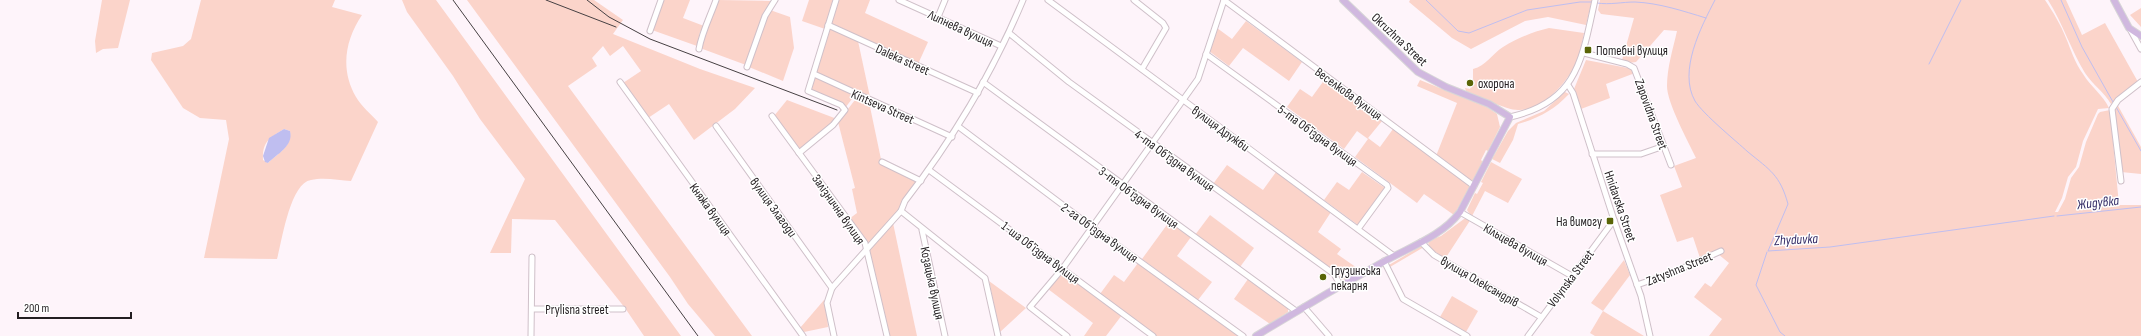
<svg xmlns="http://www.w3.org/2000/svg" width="2141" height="336" font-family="'Sofia Sans Condensed',sans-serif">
  <rect width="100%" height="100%" fill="#fef4fa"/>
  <g fill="#fbd4ca" fill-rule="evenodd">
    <path d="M102,0h28l-12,48 -15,1 -7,4 -1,-12z"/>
    <path d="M201,0h134l-3,7 30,8c-17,25 -22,55 -6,82 5,9 15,17 22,25l-27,59c-12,-1 -28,-4 -40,-1 -21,3 -29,61 -34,79l-73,-1 25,-119 -3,-19 -26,-2 -17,-10 -32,-48 1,-7 31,-7 8,-7zM284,129l6,2c2,16 -12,22 -22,32l-5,-3c-1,-19 7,-22 21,-31z"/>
    <path d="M402,0h34l245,336h-37l-19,-28 -70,-88 -43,-1 -1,34h-21l35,-74 -45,-60 -27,-43 -46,-64z"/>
    <path d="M467,0h127l29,20 -10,14 87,35 55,19 -20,21 -41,31 -25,-36 -21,14 -25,-35 18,-12 -18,-25 -13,10 -7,-10 -11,12 5,8 -29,20 184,250h-37l-27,-32 -18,-27z"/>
    <path d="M663,0h27l-7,18 21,8 -4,6 -3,14 -45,-16z"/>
    <path d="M718,0l55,1 -10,14 -17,50 -46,-17z"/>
    <path d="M809,0h25l-9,29 -23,-8z"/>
    <path d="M838,0h32l-5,13 63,29 -10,22 -87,-41z"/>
    <path d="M1410,0h182l-6,25 -38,-8 -23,4 -54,28 -19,-11 -43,-36z"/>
    <path d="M1600,0h445c8,12 16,25 21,38 5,12 9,25 17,36 8,13 20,21 26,34l-11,1 -15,32 -7,26 -8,10 -6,21 -7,14h3l7,-13 6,-21 8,-11 7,-25 12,-28 2,-2 10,-2 9,95h22v131h-432l13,-17 -28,-22 11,-14 6,4 18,-24 -11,-9 4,-2 -1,-4 -21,10 -7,-21 -16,5 -17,-47 22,-8 -8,-21 22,-8c-8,-17 -29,-55 -29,-72 0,-19 6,-37 10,-55l-13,-1 -28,32 -7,1 -7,-3 12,-42 -33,-4 -3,-4z"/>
    <path d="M2048,0h18l16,35 23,-12 33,59 -25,20 -2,2c-7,-12 -18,-19 -26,-31 -14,-23 -22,-49 -37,-73z"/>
    <path d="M2141,8v19l-11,-12z"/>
    <path d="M770,10l20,7 4,31 -11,33 -34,-14z"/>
    <path d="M1246,21l56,41 -13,19 -46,-33 -14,18 -20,-15 8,-23 15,11z"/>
    <path d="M829,28l29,13 12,56 -54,-24z"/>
    <path d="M1549,28l35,5c-2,10 -4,21 -8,30 -9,20 -34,48 -58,47 -12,0 -40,-14 -52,-19l-1,-3 5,1 3,-8v-12c13,-3 19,-15 30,-22 15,-9 29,-15 46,-19z"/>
    <path d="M1586,60l47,9 2,4 -29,11 4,14 -29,11 -7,-20z"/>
    <path d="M815,76l40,19 -10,13 -35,-17z"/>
    <path d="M1325,79l57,42 -14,17 12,9 13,-18 78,56 -17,30 -30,-21 -7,9 -62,-46 13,-18 -11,-8 -13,18 -57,-42 13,-18 12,8z"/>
    <path d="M1420,80l67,27 10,7 3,13 -12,24 -2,-1 -5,10 2,2 -10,20 -37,-26 21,-53 -40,-17z"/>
    <path d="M1565,92l4,2c-15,16 -30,24 -51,30l-5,16 -13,23 -8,-4 16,-28 8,-8 28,-12z"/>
    <path d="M858,96l11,6 13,62 36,17 -19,29 -31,35 -19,-26 8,-6 -5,-24 3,-1 -17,-66z"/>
    <path d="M787,100l50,19 -38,31 -25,-34z"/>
    <path d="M2117,104l24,43v27l-20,-2 -7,-63z"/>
    <path d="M1491,162l31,17 -14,24 -23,-12 -13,25 -3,-3 -2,-3 8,-17 2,1 6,-11 -2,-1z"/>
    <path d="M1227,165l36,25 13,-18 55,40 -13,20 23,17 -4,5 23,16 -19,11 -5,-9 -123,-88z"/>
    <path d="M1362,172l23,16 -27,37 -34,-25 13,-18 12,8z"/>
    <path d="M1210,215l44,33 -14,19 -45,-32z"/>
    <path d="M1467,218l4,1 -26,40 -16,-12 -1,-6 13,-5 23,-17z"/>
    <path d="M1169,222l22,15 -14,19 35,26 -14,18 -56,-41z"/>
    <path d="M893,223l24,113h-28l-20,-87z"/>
    <path d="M1421,246l3,1 -34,20 -1,-2z"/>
    <path d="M1624,260l6,15 -27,36 41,25h-49l-5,-3 13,-22 -12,-8z"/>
    <path d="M1138,263l99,71v2h-81l-56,-42 14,-19 10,7z"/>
    <path d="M1063,270l59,45 -16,21h-22l9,-13 -45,-34z"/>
    <path d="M1248,279l40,29v4l-18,12 -36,-25z"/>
    <path d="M989,281l37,27 -27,25 -9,-48z"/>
    <path d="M1452,296l26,15 -12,21 -26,-15z"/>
    <path d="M824,300l2,2 2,25 -24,5 -4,-4z"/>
  </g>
  <path fill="#bfbef0" d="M284,129l6,2c4,15 -13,23 -22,32l-3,-1 -2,-6 6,-18z"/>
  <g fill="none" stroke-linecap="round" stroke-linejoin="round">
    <g stroke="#bfbef0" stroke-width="1">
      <path d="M1426,0l32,31 11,2 58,-23 53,-8h12"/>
      <path d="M1715,0c-14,27 -37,71 -20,101 8,13 41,40 53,51 22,18 32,23 40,52l-20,47 62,-4 224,-31"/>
      <path d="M2061,0l21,47 31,55"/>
      <path d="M1597,3c13,2 25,-1 38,-1 24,1 48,9 71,16"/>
      <path d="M1929,64l32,-64"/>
      <path d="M2116,107l25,44"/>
      <path d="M2057,216l84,-9"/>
      <path d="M1767,252l-11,33 24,47 5,4"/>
    </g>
    <defs>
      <g id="minor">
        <path d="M899,0l102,46"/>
        <path d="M1048,0l346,256"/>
        <path d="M1134,0l29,23 3,5 -24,41"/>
        <path d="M1224,0l250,186"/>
        <path d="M938,17l7,-17"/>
        <path d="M828,25l150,68"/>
        <path d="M2130,29l11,20"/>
        <path d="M650,31l11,-31"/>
        <path d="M1009,33l60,49 265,192 7,12"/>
        <path d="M699,49c3,-17 11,-32 17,-49"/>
        <path d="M1584,53l43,11 7,4 37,97"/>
        <path d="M1206,54l181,131 1,3 -30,41"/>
        <path d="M747,67l18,-51 10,-16"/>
        <path d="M814,74l138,63"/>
        <path d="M620,82l183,254"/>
        <path d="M983,82l313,229"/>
        <path d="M1568,85l5,8 41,127 27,76 9,40"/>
        <path d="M772,116l93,127 22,93"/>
        <path d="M1510,117c68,-15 72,-58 85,-117"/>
        <path d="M716,126l116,162"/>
        <path d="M959,127l133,100 151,109"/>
        <path d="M799,153l34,-28 12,-15 -4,-5 -33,-14 28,-91"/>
        <path d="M1592,154h49l23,-8"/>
        <path d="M882,162l39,19"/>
        <path d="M929,170l224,166"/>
        <path d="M2121,181l-9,-72 6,-9 23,-18"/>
        <path d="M901,211l84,67 13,58"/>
        <path d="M1460,212l112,64"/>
        <path d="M922,230l23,106"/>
        <path d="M1421,242l13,13 107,62"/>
        <path d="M1384,261l19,38 64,37"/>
        <path d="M1637,285l37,-13 47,-21"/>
        <path d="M1304,307l25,29"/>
        <path d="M532,309h91"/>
        <path d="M531,336l1,-79"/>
        <path d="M834,336l-7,-33 5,-15 69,-77 4,-10c48,-62 88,-129 118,-201"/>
        <path d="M1067,336l-37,-29 33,-39 135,-189 26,-79"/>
        <path d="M1528,336l86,-116"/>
      </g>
      <g id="major">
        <path d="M2114,0l15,28 12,8"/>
        <path d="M1256,336c42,-26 85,-51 129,-75 25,-14 57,-25 75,-49l50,-95 -21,-13 -43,-17 -28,-15 -75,-72"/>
      </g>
    </defs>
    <use href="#minor" stroke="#cfc0c9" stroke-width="7"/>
    <use href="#major" stroke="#d7d6d7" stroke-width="8"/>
    <use href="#minor" stroke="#fff" stroke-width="5"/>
    <use href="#major" stroke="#d0b8df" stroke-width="6"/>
    <g stroke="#464043" stroke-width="1">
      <path d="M453,0l245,336"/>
      <path d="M546,0l70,27"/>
      <path d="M587,0l22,17 41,22 187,71"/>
    </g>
  </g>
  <g fill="#5a6508" stroke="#fff" stroke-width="1.5">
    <rect x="1584" y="46" width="8" height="8" rx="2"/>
    <circle cx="1470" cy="83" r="4"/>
    <rect x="1606" y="217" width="8" height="8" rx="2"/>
    <circle cx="1323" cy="277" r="4"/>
  </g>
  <g text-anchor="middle" stroke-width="3" stroke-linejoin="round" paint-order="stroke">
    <g font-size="13" fill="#231e21" stroke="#fff">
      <text transform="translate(961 28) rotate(25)" y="5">Липнева вулиця</text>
      <text transform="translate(1400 39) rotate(43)" y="5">Okruzhna Street</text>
      <text transform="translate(903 59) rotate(24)" y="5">Daleka street</text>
      <text transform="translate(1349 93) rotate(36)" y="5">Веселкова вулиця</text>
      <text transform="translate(883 106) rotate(24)" y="5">Kintseva Street</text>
      <text transform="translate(1652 114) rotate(70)" y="5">Zapovidna Street</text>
      <text transform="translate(1221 128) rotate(36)" y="5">вулиця Дружби</text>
      <text transform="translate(1318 135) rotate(36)" y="5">5-та Обʼїздна вулиця</text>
      <text transform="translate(1175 160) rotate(36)" y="5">4-та Обʼїздна вулиця</text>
      <text transform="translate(1139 197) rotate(36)" y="5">3-тя Обʼїздна вулиця</text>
      <text transform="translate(1621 206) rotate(71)" y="5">Hnidavska Street</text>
      <text transform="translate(774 207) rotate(54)" y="5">вулиця Злагоди</text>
      <text transform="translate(711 209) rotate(54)" y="5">Княжа вулиця</text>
      <text transform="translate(839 209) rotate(55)" y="5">Залізнична вулиця</text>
      <text transform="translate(1100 232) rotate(36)" y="5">2-га Обʼїздна вулиця</text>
      <text transform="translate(1516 244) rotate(30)" y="5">Кільцева вулиця</text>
      <text transform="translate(1041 252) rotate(37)" y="5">1-ша Обʼїздна вулиця</text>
      <text transform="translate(1679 268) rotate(-22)" y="5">Zatyshna Street</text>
      <text transform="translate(1570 278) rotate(-53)" y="5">Volynska Street</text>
      <text transform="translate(1480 281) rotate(30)" y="5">вулиця Олександрів</text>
      <text transform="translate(933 283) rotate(78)" y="5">Козацька вулиця</text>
      <text x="577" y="314">Prylisna street</text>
    </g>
    <g font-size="13" fill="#231e21" stroke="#fff" text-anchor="start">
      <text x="1596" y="55">Потебні вулиця</text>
      <text x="1478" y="88">охорона</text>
      <text x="1602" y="226" text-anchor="end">На вимогу</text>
      <text x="1331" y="275">Грузинська<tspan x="1331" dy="15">пекарня</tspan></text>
    </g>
    <g font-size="14" font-style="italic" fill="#342c67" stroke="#fff">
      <text transform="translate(2098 202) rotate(-6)" y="5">Жидувка</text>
      <text transform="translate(1796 239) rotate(-3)" y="5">Zhyduvka</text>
    </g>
  </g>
  <path d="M18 312v6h113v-6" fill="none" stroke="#231e21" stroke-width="2"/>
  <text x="24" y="312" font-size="12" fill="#231e21" stroke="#ffffff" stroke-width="3" paint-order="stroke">200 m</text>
</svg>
